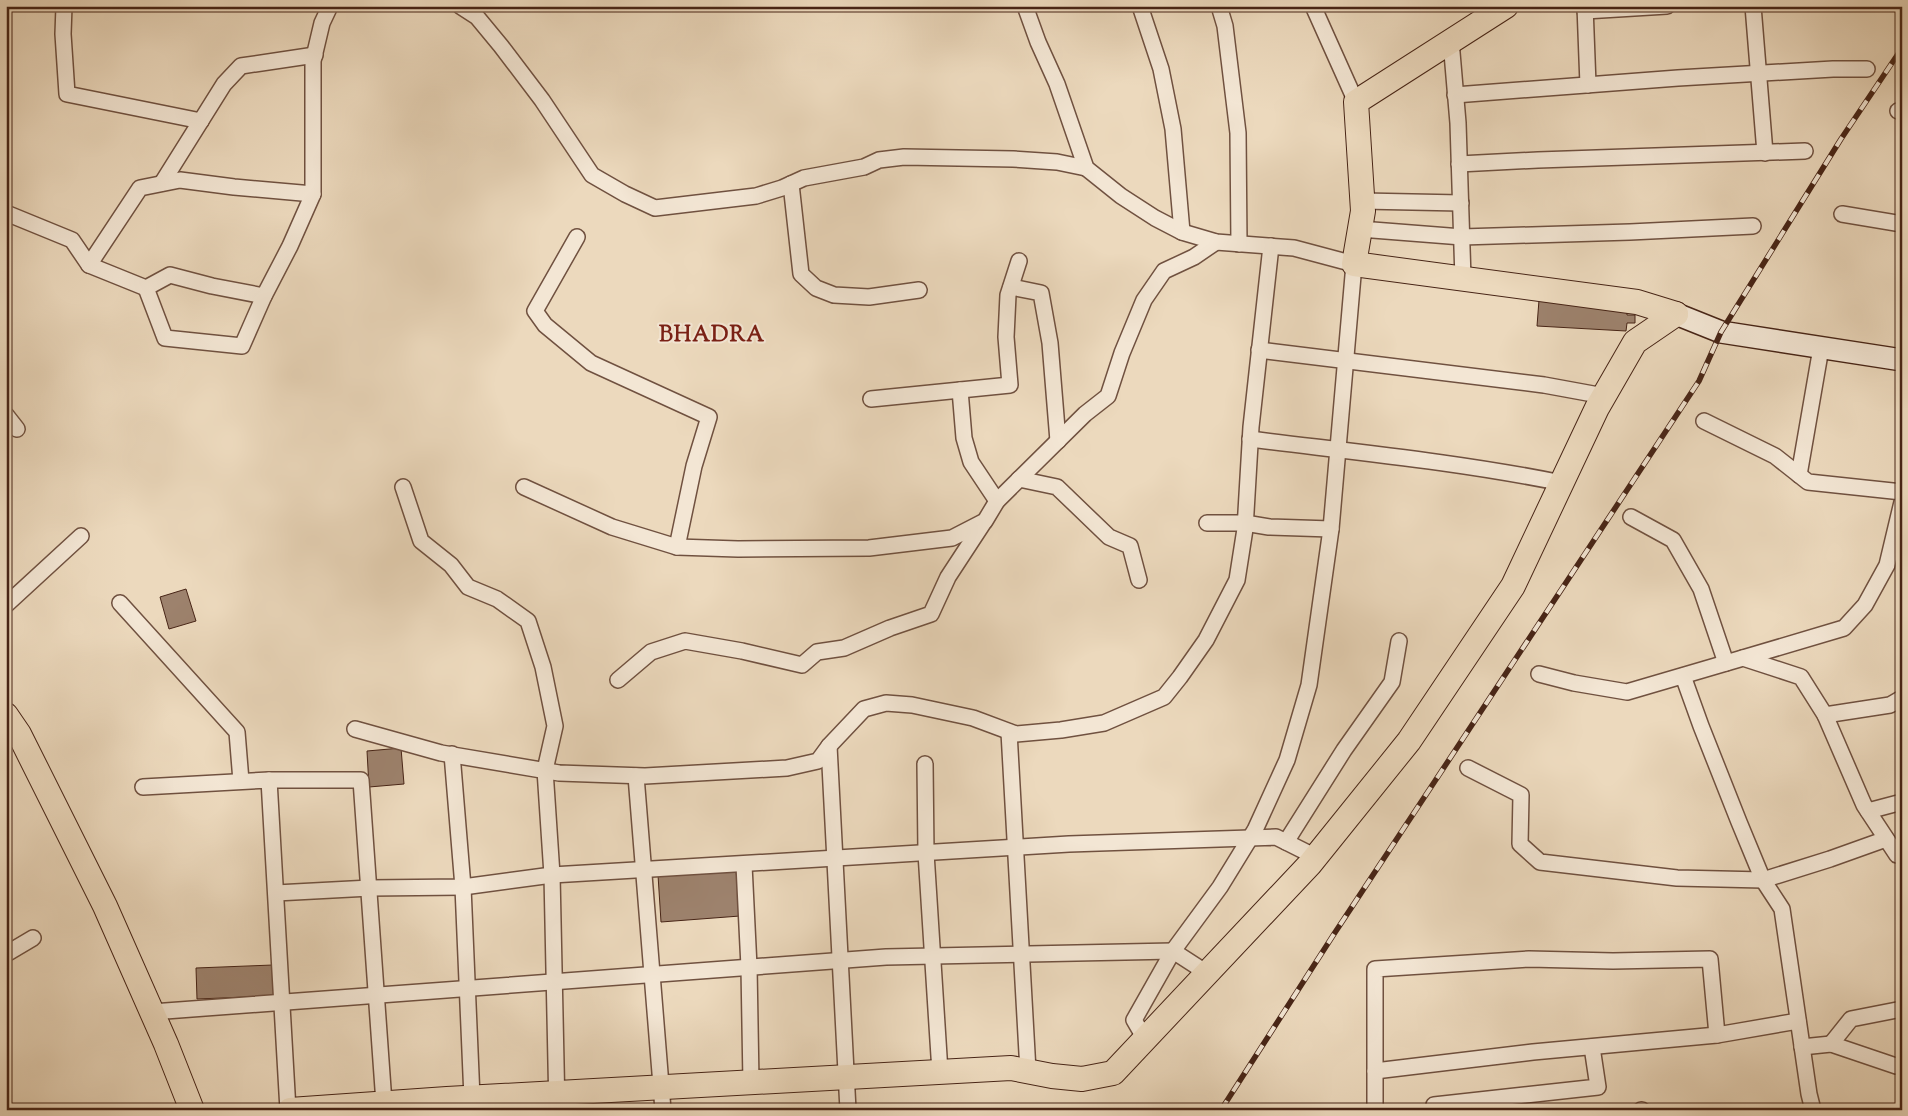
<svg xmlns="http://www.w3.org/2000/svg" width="1908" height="1116" font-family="'Sorts Mill Goudy',serif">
  <rect width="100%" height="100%" fill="#ecd9bd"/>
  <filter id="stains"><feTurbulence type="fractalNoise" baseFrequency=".004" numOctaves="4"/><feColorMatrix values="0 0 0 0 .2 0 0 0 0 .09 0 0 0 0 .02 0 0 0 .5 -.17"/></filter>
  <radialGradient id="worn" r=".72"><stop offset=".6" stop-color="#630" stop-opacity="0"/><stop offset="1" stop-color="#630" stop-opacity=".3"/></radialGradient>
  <g fill="#9d826d" stroke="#472416">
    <path d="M1539,300l88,5v10h8v8h-8l-1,8 -89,-5z"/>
    <path d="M186,589l10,32 -27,8 -9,-32z"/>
    <path d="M401,748l3,36 -35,3 -2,-36z"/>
    <path d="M736,870l4,46 -79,6 -3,-47z"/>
    <path d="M273,965l1,31 -77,3 -1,-31z"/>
  </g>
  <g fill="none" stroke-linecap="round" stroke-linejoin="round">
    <defs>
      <g id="minor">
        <path d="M64,6l-1,28 4,60 134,27"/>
        <path d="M460,6l17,11 24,29 41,54 50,75 33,19 30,14 101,-12 26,-8 22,-10 60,-11 15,-7 25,-3 109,2 44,3 29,6"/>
        <path d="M1025,6l13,36 19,42 29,84 35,28 34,22 27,14 34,10 78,6 60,16 -23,265 -22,156 -22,75 -32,70 -35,57 -47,64 -39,69 11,19"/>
        <path d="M1140,6l21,63 12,60 9,103"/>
        <path d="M1219,6l6,20 13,107 1,111"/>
        <path d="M1313,6l43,96"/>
        <path d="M1585,6l3,79"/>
        <path d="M1753,6l12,147"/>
        <path d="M1585,11l82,-5"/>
        <path d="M1451,41l7,82 5,156"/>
        <path d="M1455,95l223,-17 155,-9h34"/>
        <path d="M1898,111l4,1"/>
        <path d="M1459,164l79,-4 267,-9"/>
        <path d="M162,183l62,-99 17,-18 74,-11"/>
        <path d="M791,184l10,90 15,14 18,7 35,2 50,-7"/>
        <path d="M1363,201l98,2"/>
        <path d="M6,213l66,27 17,25 57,23 24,-13 42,11 52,10"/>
        <path d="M1842,214l60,10"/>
        <path d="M1360,229l102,8 168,-5 123,-6"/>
        <path d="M577,237l-42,74 10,14 46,38 118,54 -15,49 -17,81"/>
        <path d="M89,265l51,-77 40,-8 54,7 79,7"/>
        <path d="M1011,287l30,6 9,50 8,98"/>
        <path d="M146,288l19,50 77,8 22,-50 26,-50 23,-52v-133l9,-38 8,-17"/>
        <path d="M1259,350l285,35 60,11"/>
        <path d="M960,390l4,48 7,24 26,39"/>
        <path d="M871,399l139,-14 -4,-48 2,-42 11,-34"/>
        <path d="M6,415l11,14"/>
        <path d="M1704,421l71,35 33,26 94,10"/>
        <path d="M1250,439c104,13 209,23 312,44"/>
        <path d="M1799,475l22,-127"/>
        <path d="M1019,479l38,8 52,50 21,9 9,34"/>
        <path d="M403,487l18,54 30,24 17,22 29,12 31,22 15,46 12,59 -10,44 7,105 5,235"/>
        <path d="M524,487l88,40 65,20 61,2 131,-1 83,-10 33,-17 12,-20 88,-87 23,-18 14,-43 22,-53 20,-29 30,-14 22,-15"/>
        <path d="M1631,517l42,23 28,49 25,74"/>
        <path d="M1207,523h38l24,4 62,2"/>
        <path d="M120,603l117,129 4,49"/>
        <path d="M6,605l75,-69"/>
        <path d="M1743,658l101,-30 21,-23 22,-40 15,-63"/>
        <path d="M1539,674l35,9 53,9 116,-34 58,19 24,38 39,90 33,50 5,1"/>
        <path d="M1683,676l18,50 38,96 24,58 19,29 27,185 4,16"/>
        <path d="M618,680l33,-28 34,-11 57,10 60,14 15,-13 27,-4 46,-20 41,-14 17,-37 36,-55"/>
        <path d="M1825,715l65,-10 12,-7"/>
        <path d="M355,729l86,24 118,20 86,3 142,-8 31,-7 11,-15 35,-37 22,-6 26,2 61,13 43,16 45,-4 43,-7 60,-26 16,-20 26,-37 31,-60 8,-51 6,-102 20,-181"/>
        <path d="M1009,732l19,339"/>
        <path d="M829,746l19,364"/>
        <path d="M452,754l11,133 9,211"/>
        <path d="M925,764l1,89 14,219"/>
        <path d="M1468,768l53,27 -1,49 20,18 137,16 86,2 67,-21 56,-20"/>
        <path d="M636,776l27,334"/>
        <path d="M269,780h92l23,323"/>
        <path d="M143,787l126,-7 19,330"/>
        <path d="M1868,811l34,-9"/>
        <path d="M1286,842l58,-92 48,-68 7,-41"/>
        <path d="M744,865l5,102 2,115"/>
        <path d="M276,893l94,-5 93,-1 89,-12 517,-31 207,-7 40,20"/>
        <path d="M6,954l27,-16"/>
        <path d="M152,1012l734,-55 287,-6 34,22"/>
        <path d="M1831,1044l20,-25 51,-10"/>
        <path d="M1802,1047l29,-3 65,22"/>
        <path d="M1375,1071l158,-19 184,-17 81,-14"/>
        <path d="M1434,1105l164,-18 -6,-40"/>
        <path d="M1375,1110v-141l154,-10 84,2 97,-2 7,76"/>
        <path d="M1641,1110h1"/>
      </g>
      <path id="secondary" d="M1676,314l45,18 181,28"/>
      <g id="primary">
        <path d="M1506,6l-150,96 7,109 -9,53 283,38 39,12"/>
        <path d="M6,715l13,19 86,172 61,138 26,66"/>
        <path d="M290,1110l157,-11 564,-31 41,8 30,3 31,-6 197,-209 99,-123 104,-155 84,-178 38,-66 41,-28"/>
      </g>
    </defs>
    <use href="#minor" stroke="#705140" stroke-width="18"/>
    <use href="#secondary" stroke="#472416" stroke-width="24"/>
    <use href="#primary" stroke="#472416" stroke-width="26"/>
    <use href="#minor" stroke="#f3e6d4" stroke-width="15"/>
    <use href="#secondary" stroke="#f3e6d4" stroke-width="21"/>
    <use href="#primary" stroke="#ecd9bd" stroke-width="24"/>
    <defs>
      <path id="rail" d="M1221,1110l113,-176 365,-553 22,-49 120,-193 61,-91"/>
    </defs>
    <use href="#rail" stroke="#472416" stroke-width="5.5"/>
    <use href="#rail" stroke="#f3e6d4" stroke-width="4" stroke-dasharray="11" stroke-linecap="butt"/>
  </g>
  <g text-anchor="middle" stroke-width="4" stroke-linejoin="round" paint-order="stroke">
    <g font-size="22" font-weight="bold" letter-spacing="1" fill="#7a1f14" stroke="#f3e6d4">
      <text x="712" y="341">BHADRA</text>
    </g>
  </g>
  <rect width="1908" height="1116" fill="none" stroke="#ecd9bd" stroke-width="25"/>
  <rect x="8" y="8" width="1893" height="1101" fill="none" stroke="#472416" stroke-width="2.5"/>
  <rect x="12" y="12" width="1883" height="1091" fill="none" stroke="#472416"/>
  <rect width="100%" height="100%" filter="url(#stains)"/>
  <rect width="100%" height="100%" fill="url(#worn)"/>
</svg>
